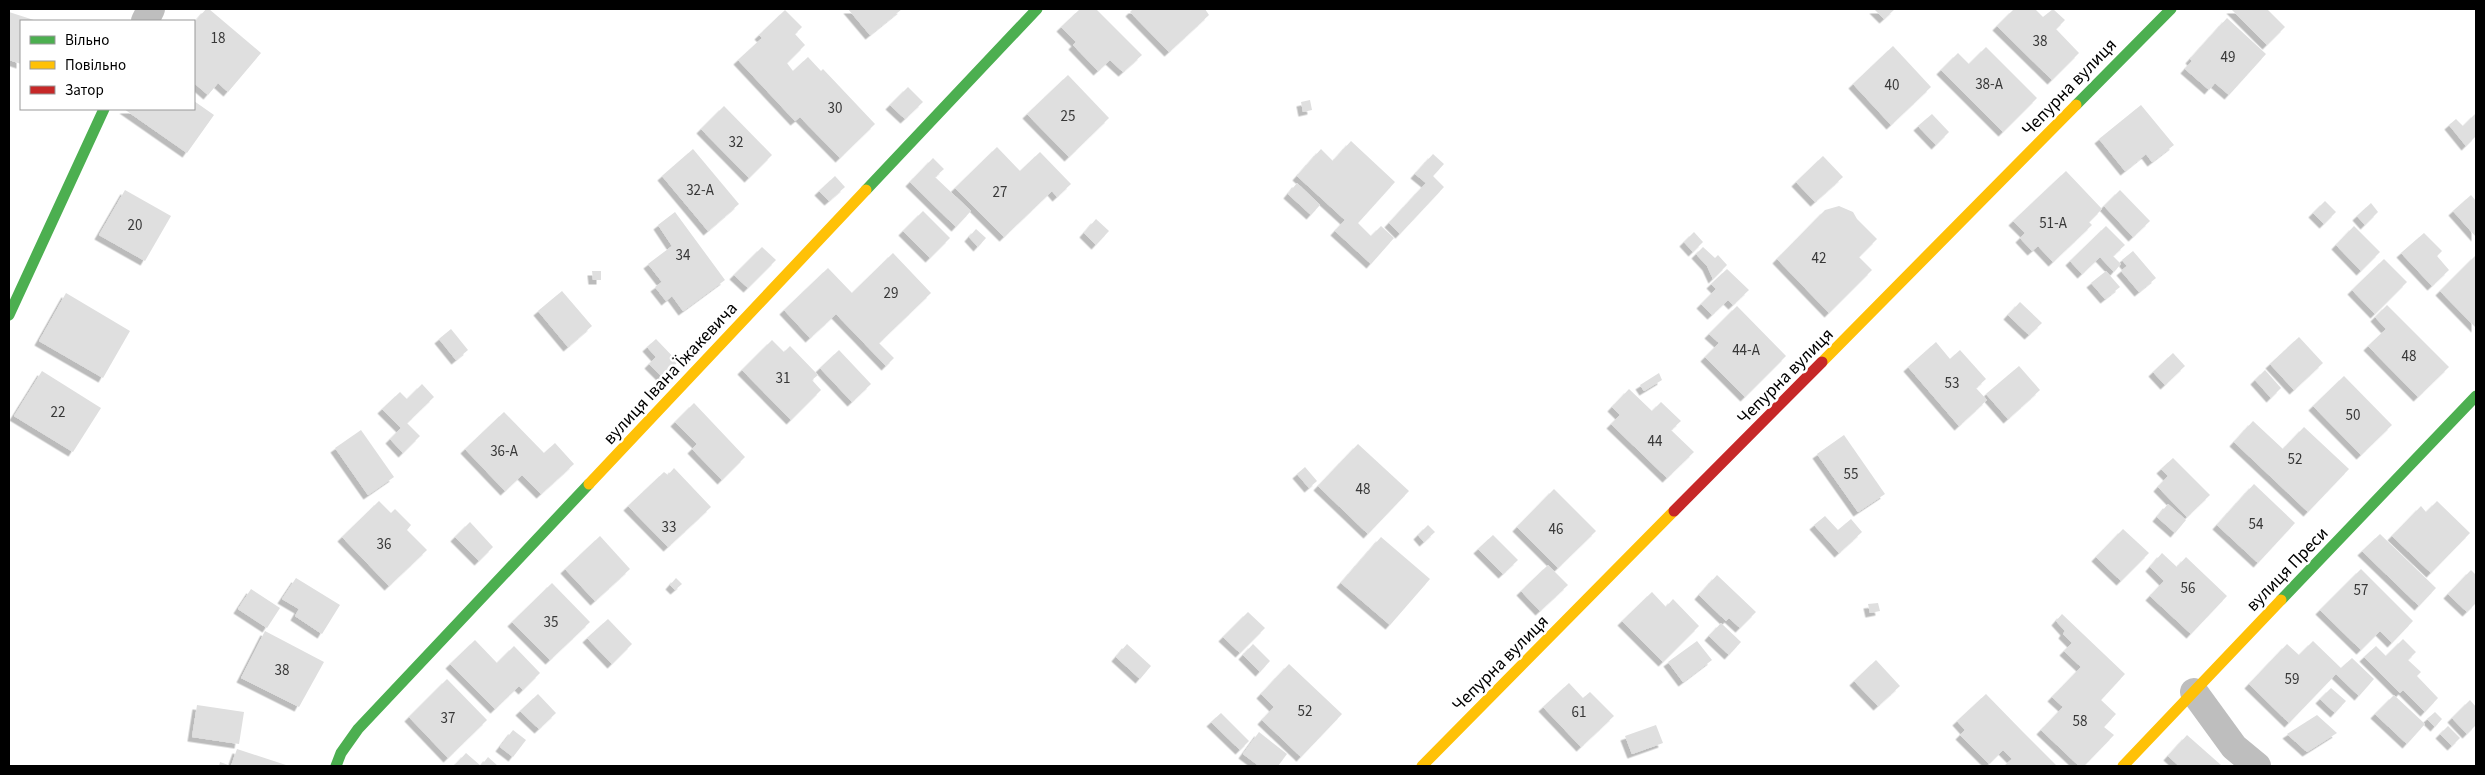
<svg xmlns="http://www.w3.org/2000/svg" width="2485" height="775" font-family="'Source Sans 3',sans-serif">
  <defs>
    <filter id="shadow"><feDropShadow dx="-4.5" dy="4.5" stdDeviation="0" flood-color="#0004"/></filter>
  </defs>
  <rect width="100%" height="100%" fill="#fff"/>
  <g fill="#dfdfdf" filter="url(#shadow)">
    <path d="M206,9h3l52,44 -33,39 -10,-9 -10,12 -14,-12v-60z"/>
    <path d="M848,9h54l-32,26z"/>
    <path d="M1080,9h16l46,46 -19,17 -13,-12 -12,11 -25,-26 3,-3 -15,-15z"/>
    <path d="M1133,9h72l4,6 -40,37 -39,-40z"/>
    <path d="M1874,9h21l-11,10z"/>
    <path d="M2014,9h21l8,8 10,-8 12,11 -9,9 23,24 -27,27 -55,-54z"/>
    <path d="M2231,9h36l18,18 -18,18z"/>
    <path d="M785,10l17,17 -7,7 10,11 -18,18 6,8 15,-14 13,14 2,-2 52,55 -35,34 -40,-41 -5,4 -57,-61 24,-22 -3,-3z"/>
    <path d="M9,12l28,9h-16v43l-12,-4z"/>
    <path d="M2227,18l39,36 -37,41 -14,-12 -6,7 -24,-21 7,-8 -2,-2z"/>
    <path d="M1893,46l38,41 -40,38 -38,-41z"/>
    <path d="M1986,47l51,51 -34,34 -62,-62 17,-17 11,11z"/>
    <path d="M1068,75l41,43 -40,39 -42,-43z"/>
    <path d="M908,87l15,15 -18,17 -15,-14z"/>
    <path d="M1310,100l2,10 -9,2 -2,-10z"/>
    <path d="M194,101l20,14 -27,38 -63,-44h70z"/>
    <path d="M2141,105l33,40 -22,17 -6,-8 -21,17 -26,-32z"/>
    <path d="M724,106l48,49 -23,23 -48,-49z"/>
    <path d="M2476,113v23l-10,10 -17,-21 7,-6 7,7z"/>
    <path d="M1932,114l17,18 -13,13 -18,-19z"/>
    <path d="M1351,141l44,41 -37,41 13,13 10,-10 13,12 -23,26 -36,-33 10,-11 -48,-44 24,-27 12,12z"/>
    <path d="M997,147l23,24 20,-19 31,32 -14,13 -5,-6 -48,46 -49,-49z"/>
    <path d="M693,149l46,55 -31,27 -46,-55z"/>
    <path d="M1433,154l11,10 -11,12 11,11 -44,47 -11,-11 37,-40 -11,-9z"/>
    <path d="M1823,156l20,21 -28,25 -19,-20z"/>
    <path d="M933,158l11,11 -9,8 36,34 -15,16 -46,-45z"/>
    <path d="M2066,171l36,38 -13,13 3,3 -39,37 -15,-16 -6,5 -12,-13 5,-5 -12,-12z"/>
    <path d="M835,176l10,11 -16,14 -10,-10z"/>
    <path d="M1297,183l23,22 -9,10 -23,-21z"/>
    <path d="M125,190l46,26 -26,45 -46,-26z"/>
    <path d="M2120,190l30,31 -17,16 -29,-31z"/>
    <path d="M2471,195l5,6v36l-23,-26z"/>
    <path d="M2325,201l11,11 -12,12 -11,-11z"/>
    <path d="M2371,203l7,9 -13,13 -8,-9z"/>
    <path d="M1839,206l14,6 4,7 20,20 -18,18 13,13 -43,43 -52,-54 48,-49z"/>
    <path d="M923,211l27,27 -20,20 -27,-27z"/>
    <path d="M675,212l50,68 -42,31 -11,-15 -6,5 -11,-14 7,-5 -14,-18 24,-18 -14,-21z"/>
    <path d="M1096,219l13,12 -13,14 -12,-12z"/>
    <path d="M2106,226l19,19 -12,11 8,8 -7,8 -14,-15 -18,17 -12,-13z"/>
    <path d="M2354,226l26,26 -19,19 -25,-26z"/>
    <path d="M976,229l10,9 -8,9 -9,-10z"/>
    <path d="M1694,232l9,10 -10,10 -9,-10z"/>
    <path d="M2424,233l18,18 -5,5 12,14 -17,16 -31,-33z"/>
    <path d="M762,247l14,13 -28,28 -14,-13z"/>
    <path d="M1703,247l12,11 3,-3 9,10 -14,14 -6,-13 -11,-12z"/>
    <path d="M2133,251l23,27 -17,14 -18,-21 6,-5 -5,-6z"/>
    <path d="M893,253l38,40 -52,50 15,15 -8,8 -50,-52 -26,24 -26,-28 44,-42 24,25z"/>
    <path d="M2476,255v73l-36,-37z"/>
    <path d="M2384,259l23,23 -32,32 -23,-24z"/>
    <path d="M1727,269l22,21 -16,15 -5,-5 -16,15 -11,-11 15,-15 -5,-5z"/>
    <path d="M592,271h9v9h-8z"/>
    <path d="M2106,271l14,16 -15,12 -14,-16z"/>
    <path d="M562,291l30,35 -24,21 -30,-36z"/>
    <path d="M66,293l64,38 -27,47 -64,-37z"/>
    <path d="M2020,302l22,21 -13,12 -21,-20z"/>
    <path d="M2387,305l62,62 -31,30 -50,-51 18,-17 -11,-12z"/>
    <path d="M1737,306l49,50 -41,41 -40,-40 14,-14 -10,-9z"/>
    <path d="M451,329l17,21 -12,10 -17,-21z"/>
    <path d="M2299,337l24,26 -29,27 -24,-26z"/>
    <path d="M656,339l22,23 -16,15 -13,-13 7,-7 -9,-10z"/>
    <path d="M772,340l12,12 6,-6 28,29 -6,5 9,10 -30,30 -49,-50z"/>
    <path d="M1936,342l14,17 10,-9 26,29 -10,9 11,12 -28,26 -51,-59z"/>
    <path d="M839,350l32,34 -19,18 -32,-34z"/>
    <path d="M2173,353l12,13 -20,19 -12,-13z"/>
    <path d="M2019,366l21,24 -32,29 -22,-25z"/>
    <path d="M2265,370l16,18 -10,10 -16,-18z"/>
    <path d="M42,371l59,37 -28,44 -59,-36z"/>
    <path d="M1659,373l3,7 -18,11 -4,-6z"/>
    <path d="M2344,376l48,49 -31,30 -48,-49z"/>
    <path d="M422,384l12,13 -27,26 13,13 -17,17 -13,-14 11,-11 -19,-19 18,-17 7,7z"/>
    <path d="M1629,389l23,22 9,-9 20,19 -10,9 23,22 -27,26 -56,-54 9,-9 -8,-8z"/>
    <path d="M694,403l51,54 -23,23 -30,-31 5,-5 -22,-22z"/>
    <path d="M504,412l40,41 11,-10 19,21 -33,30 -19,-19 -17,16 -40,-42z"/>
    <path d="M2253,421l30,28 21,-22 45,42 -41,43 -74,-70z"/>
    <path d="M361,430l33,47 -26,18 -33,-47z"/>
    <path d="M1844,435l41,59 -27,18 -41,-58z"/>
    <path d="M1358,444l51,47 -41,43 -50,-48z"/>
    <path d="M2173,458l37,37 -23,22 -29,-30 10,-11 -7,-7z"/>
    <path d="M1305,467l12,14 -8,7 -12,-14z"/>
    <path d="M674,468l37,39 -43,40 -40,-41 36,-34 4,3z"/>
    <path d="M2254,484l41,39 -37,40 -41,-38z"/>
    <path d="M1554,489l42,42 -38,37 -41,-41z"/>
    <path d="M379,501l12,12 4,-4 16,16 -4,5 20,20 -38,36 -47,-49z"/>
    <path d="M2437,501l33,32 -39,40 -39,-37 29,-30 5,6z"/>
    <path d="M2168,504l18,16 -11,13 -18,-16z"/>
    <path d="M1825,516l13,14 13,-11 11,13 -23,21 -25,-28z"/>
    <path d="M470,522l23,25 -14,14 -24,-24z"/>
    <path d="M1428,525l7,7 -11,10 -6,-7z"/>
    <path d="M2123,529l26,24 -28,28 -25,-24z"/>
    <path d="M2380,534l56,54 -17,18 -57,-55z"/>
    <path d="M1493,535l25,25 -15,14 -25,-25z"/>
    <path d="M600,536l30,33 -35,32 -30,-32z"/>
    <path d="M1381,537l49,42 -40,46 -49,-42z"/>
    <path d="M2162,553l15,14 9,-10 41,39 -36,38 -41,-38 14,-15 -14,-14z"/>
    <path d="M1548,565l20,20 -28,26 -19,-20z"/>
    <path d="M2361,569l52,52 -21,22 -12,-12 -19,19 -41,-40z"/>
    <path d="M2471,570l5,5v28l-9,9 -19,-18z"/>
    <path d="M1717,575l39,37 -16,16 -11,-10 -3,3 -27,-26z"/>
    <path d="M296,578l44,27 -18,29 -27,-18 4,-7 -17,-10z"/>
    <path d="M676,578l6,6 -7,6 -5,-5z"/>
    <path d="M552,583l38,39 -40,38 -38,-38z"/>
    <path d="M251,589l29,19 -13,20 -29,-19z"/>
    <path d="M1652,592l14,15 7,-8 26,27 -36,36 -41,-41z"/>
    <path d="M1878,603l2,8 -10,2 -2,-9z"/>
    <path d="M1248,612l17,16 -25,25 -17,-16z"/>
    <path d="M2062,614l63,60 -24,26 15,14 -12,13 10,8 -30,31h-5l-38,-36 22,-23 -11,-10 29,-30 -17,-16 8,-8 -9,-9 2,-3 -9,-10z"/>
    <path d="M608,619l24,25 -20,20 -25,-26z"/>
    <path d="M1721,623l20,19 -12,13 -20,-19z"/>
    <path d="M265,631l59,31 -25,45 -58,-29z"/>
    <path d="M2403,639l13,13 -8,8 13,12 -4,4 21,22 -13,14 -22,-22 -3,3 -36,-36 12,-11 10,10z"/>
    <path d="M475,640l22,23 17,-17 26,27 -17,17 -4,-4 -24,23 -45,-45z"/>
    <path d="M1697,641l15,19 -29,22 -15,-20z"/>
    <path d="M2313,641l28,27 11,-10 22,21 -15,17 -23,-22 -47,49 -40,-39 38,-40 12,11z"/>
    <path d="M1127,644l24,22 -11,13 -24,-22z"/>
    <path d="M1253,644l17,17 -10,11 -17,-17z"/>
    <path d="M1876,660l24,26 -22,20 -24,-25z"/>
    <path d="M1289,664l53,50 -41,43 -39,-37 12,-13 -13,-13z"/>
    <path d="M447,679l40,41 -39,38 -39,-41z"/>
    <path d="M1569,683l14,15 7,-6 24,24 -33,31 -38,-40z"/>
    <path d="M2331,688l15,13 -11,12 -15,-14z"/>
    <path d="M538,694l18,19 -17,16 -19,-18z"/>
    <path d="M1986,694l36,37 35,35h-53l8,-7 -9,-9 -14,14 -29,-29 5,-5 -8,-9z"/>
    <path d="M2394,695l31,29 -18,20 -32,-30z"/>
    <path d="M2470,700l6,7v18l-9,9 -15,-16z"/>
    <path d="M197,705l47,7 -5,32 -47,-7z"/>
    <path d="M2435,712l7,7 -7,8 -8,-8z"/>
    <path d="M1221,713l28,28 -9,9 -29,-28z"/>
    <path d="M2317,715l20,18 -30,19 -20,-18z"/>
    <path d="M1656,725l7,18 -31,11 -7,-18z"/>
    <path d="M2448,726l12,12 -8,8 -12,-12z"/>
    <path d="M513,730l13,10 -13,17 -13,-10z"/>
    <path d="M1259,732l28,22 -9,12h-19l-16,-12z"/>
    <path d="M2187,735l34,30 -1,1h-41l-11,-10z"/>
    <path d="M237,749l52,17h-70l1,-4 11,4z"/>
    <path d="M466,753l15,13 7,-9 10,9h-44z"/>
  </g>
  <g fill="none" stroke-linecap="round" stroke-linejoin="round">
    <g stroke="#bebebe" stroke-width="28">
      <path d="M145,21l6,-12"/>
      <path d="M2194,692l40,55 23,19"/>
    </g>
    <g stroke="#4caf50" stroke-width="11">
      <path d="M2076,105l95,-96"/>
      <path d="M866,190l171,-181"/>
      <path d="M9,315l95,-206"/>
      <path d="M2281,600l195,-204"/>
      <path d="M336,766l5,-13 17,-24 231,-245"/>
    </g>
    <g stroke="#ffc107" stroke-width="11">
      <path d="M1822,362l254,-257"/>
      <path d="M589,484l277,-294"/>
      <path d="M1422,766l252,-255"/>
      <path d="M2123,766l158,-166"/>
    </g>
    <path stroke="#c62828" stroke-width="11" d="M1674,511l148,-149"/>
  </g>
  <g text-anchor="middle" stroke-width="5" stroke-linejoin="round" paint-order="stroke">
    <g font-size="15" fill="#383838">
      <text x="218" y="43">18</text>
      <text x="2040" y="46">38</text>
      <text x="2228" y="62">49</text>
      <text x="1989" y="89">38-А</text>
      <text x="1892" y="90">40</text>
      <text x="835" y="113">30</text>
      <text x="1068" y="121">25</text>
      <text x="736" y="147">32</text>
      <text x="700" y="195">32-А</text>
      <text x="1000" y="197">27</text>
      <text x="2053" y="228">51-А</text>
      <text x="135" y="230">20</text>
      <text x="683" y="260">34</text>
      <text x="1819" y="263">42</text>
      <text x="891" y="298">29</text>
      <text x="1746" y="355">44-А</text>
      <text x="2409" y="361">48</text>
      <text x="783" y="383">31</text>
      <text x="1952" y="388">53</text>
      <text x="58" y="417">22</text>
      <text x="2353" y="420">50</text>
      <text x="1655" y="446">44</text>
      <text x="504" y="456">36-А</text>
      <text x="2295" y="464">52</text>
      <text x="1851" y="479">55</text>
      <text x="1363" y="494">48</text>
      <text x="2256" y="529">54</text>
      <text x="669" y="532">33</text>
      <text x="1556" y="534">46</text>
      <text x="384" y="549">36</text>
      <text x="2188" y="593">56</text>
      <text x="2361" y="595">57</text>
      <text x="551" y="627">35</text>
      <text x="282" y="675">38</text>
      <text x="2292" y="684">59</text>
      <text x="1305" y="716">52</text>
      <text x="1579" y="717">61</text>
      <text x="448" y="723">37</text>
      <text x="2080" y="726">58</text>
    </g>
    <g font-size="18" fill="#000" stroke="#fff">
      <text transform="translate(2069 87) rotate(-46)" y="6">Чепурна вулиця</text>
      <text transform="translate(670 373) rotate(-47)" y="6">вулиця Івана Їжакевича</text>
      <text transform="translate(1785 376) rotate(-45)" y="6">Чепурна вулиця</text>
      <text transform="translate(2287 569) rotate(-46)" y="6">вулиця Преси</text>
      <text transform="translate(1500 663) rotate(-45)" y="6">Чепурна вулиця</text>
    </g>
  </g>
  <rect width="2485" height="775" fill="none" stroke="#000000" stroke-width="20"/>
  <rect x="20" y="20" width="175" height="90" fill="#ffffff" stroke="#999999"/>
  <rect x="30" y="36" width="25" height="8" fill="#4caf50" stroke="#999999"/>
  <text x="65" y="45" font-size="15" fill="#000000">Вільно</text>
  <rect x="30" y="61" width="25" height="8" fill="#ffc107" stroke="#999999"/>
  <text x="65" y="70" font-size="15" fill="#000000">Повільно</text>
  <rect x="30" y="86" width="25" height="8" fill="#c62828" stroke="#999999"/>
  <text x="65" y="95" font-size="15" fill="#000000">Затор</text>
</svg>
